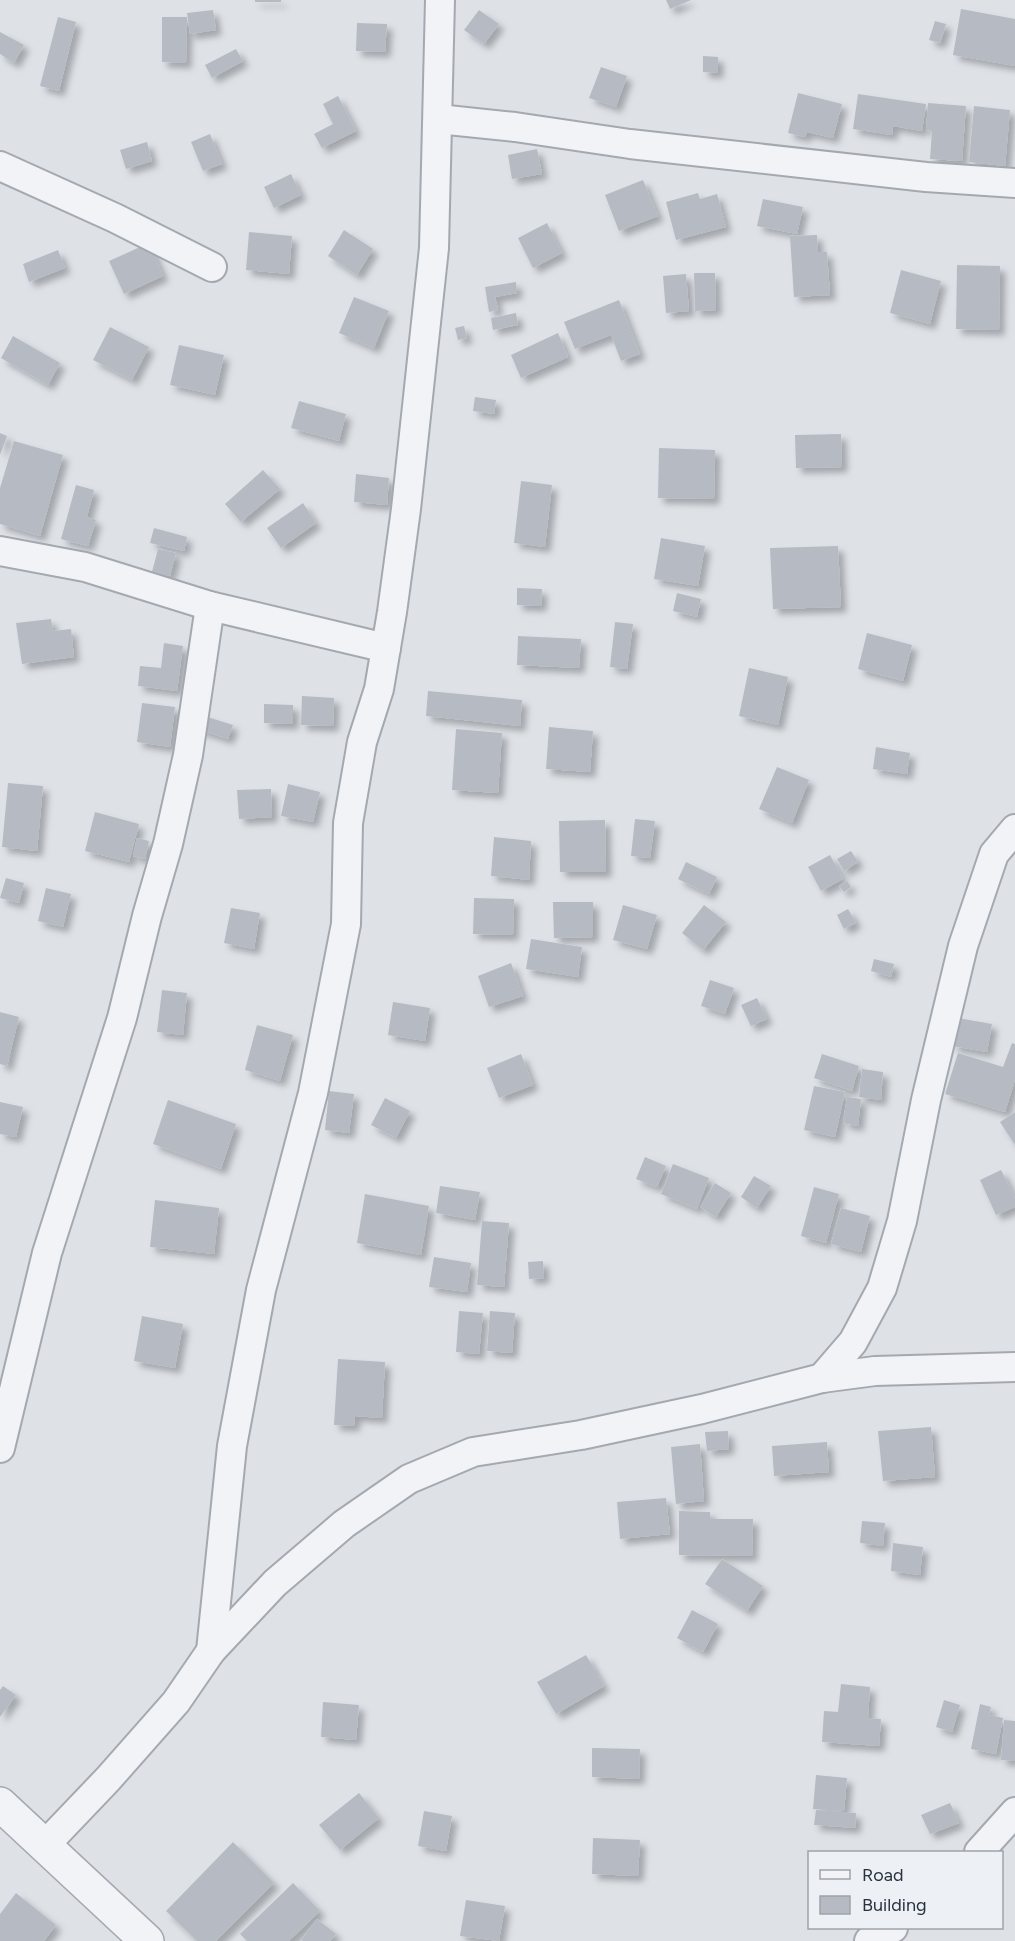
<svg xmlns="http://www.w3.org/2000/svg" width="1015" height="1941" font-family="Figtree,sans-serif">
  <defs>
    <filter id="shadow"><feDropShadow dx="5.5" dy="5.5" stdDeviation="3" flood-color="#0004"/></filter>
  </defs>
  <rect width="100%" height="100%" fill="#dee2e7"/>
  <g fill="#b6bbc3" filter="url(#shadow)">
    <rect x="255" y="0" width="26" height="2"/>
    <path d="M666,0h25l-21,9z"/>
    <path d="M961,9l54,10v47l-62,-11z"/>
    <path d="M213,10l3,20 -26,4 -3,-21z"/>
    <path d="M479,10l20,14 -15,20 -20,-14z"/>
    <path d="M58,17l18,5 -17,69 -19,-5z"/>
    <path d="M162,17h25l-1,46 -24,-1z"/>
    <path d="M935,21l11,3 -6,19 -11,-3z"/>
    <path d="M357,23l30,1 -2,28 -29,-1z"/>
    <path d="M0,32l24,13 -10,18 -14,-9z"/>
    <path d="M236,49l7,12 -31,17 -7,-13z"/>
    <path d="M703,56l15,1v16l-15,-1z"/>
    <path d="M601,67l26,9 -11,31 -27,-9z"/>
    <path d="M798,93l44,11 -9,34 -26,-6 -2,5 -17,-4z"/>
    <path d="M858,94l68,10 -4,27 -29,-5 -1,9 -39,-6z"/>
    <path d="M338,96l18,35 -34,17 -8,-14 19,-10 -10,-20z"/>
    <path d="M928,103l38,3 -4,55 -32,-2 2,-28 -6,-1z"/>
    <path d="M974,106l36,4 -5,56 -36,-4z"/>
    <path d="M210,134l12,30 -19,7 -12,-29z"/>
    <path d="M147,142l5,19 -26,8 -6,-19z"/>
    <path d="M537,149l5,25 -30,5 -4,-24z"/>
    <path d="M291,174l10,21 -27,13 -10,-21z"/>
    <path d="M643,180l15,36 -39,15 -14,-36z"/>
    <path d="M698,193l2,6 17,-5 9,33 -50,13 -10,-38z"/>
    <path d="M763,199l40,8 -6,27 -40,-8z"/>
    <path d="M547,223l15,30 -29,15 -15,-30z"/>
    <path d="M344,230l29,19 -16,26 -29,-19z"/>
    <path d="M249,232l43,4 -3,38 -43,-4z"/>
    <path d="M817,235l1,17h9l3,43 -36,2 -4,-61z"/>
    <path d="M149,243l14,33 -39,18 -15,-33z"/>
    <path d="M58,250l7,18 -36,14 -6,-18z"/>
    <path d="M957,265l43,1 -1,64 -43,-1z"/>
    <path d="M901,270l40,11 -11,43 -40,-11z"/>
    <path d="M694,273h21l1,37 -21,1z"/>
    <path d="M686,274l3,37 -23,2 -3,-37z"/>
    <path d="M516,282l1,11 -22,4 3,13 -9,2 -4,-25z"/>
    <path d="M354,297l35,14 -15,37 -35,-15z"/>
    <path d="M619,300l21,54 -19,7 -10,-26 -36,14 -11,-27z"/>
    <path d="M516,313l2,12 -25,5 -2,-12z"/>
    <path d="M464,326l3,12 -9,2 -3,-12z"/>
    <path d="M110,327l39,20 -17,33 -39,-20z"/>
    <path d="M558,333l10,24 -47,21 -10,-23z"/>
    <path d="M13,336l47,27 -12,22 -47,-27z"/>
    <path d="M179,345l45,10 -9,40 -45,-10z"/>
    <path d="M475,397l21,3 -2,14 -21,-3z"/>
    <path d="M299,401l47,13 -7,27 -48,-13z"/>
    <path d="M0,433l7,3 -7,19z"/>
    <path d="M841,434l1,33 -46,1 -1,-33z"/>
    <path d="M14,441l49,14 -23,81 -40,-12v-36z"/>
    <path d="M659,448l56,2 -1,49 -56,-1z"/>
    <path d="M263,470l17,19 -39,33 -16,-18z"/>
    <path d="M356,474l33,4 -2,27 -33,-3z"/>
    <path d="M521,481l31,4 -7,62 -31,-4z"/>
    <path d="M76,485l18,5 -7,27 9,3 -8,26 -27,-7z"/>
    <path d="M303,503l13,20 -35,25 -14,-20z"/>
    <path d="M154,528l33,9 -3,14 -34,-8z"/>
    <path d="M661,538l44,8 -7,40 -44,-7z"/>
    <path d="M838,546l3,61 -68,2 -3,-61z"/>
    <path d="M158,549l18,4 -6,23 -18,-4z"/>
    <path d="M517,588l25,1 -1,17 -24,-1z"/>
    <path d="M677,593l24,6 -4,18 -24,-6z"/>
    <path d="M51,619l2,12 18,-2 3,28 -52,7 -6,-41z"/>
    <path d="M615,622l18,2 -6,45 -17,-2z"/>
    <path d="M867,633l45,12 -9,36 -45,-12z"/>
    <path d="M518,636l63,3 -2,29 -62,-3z"/>
    <path d="M164,643l19,3 -6,45 -39,-5 2,-20 21,2z"/>
    <path d="M749,668l39,9 -10,48 -39,-9z"/>
    <path d="M428,691l94,9 -2,26 -94,-10z"/>
    <path d="M302,696l32,2 -1,28 -32,-1z"/>
    <path d="M142,703l33,4 -5,40 -33,-5z"/>
    <path d="M264,704l29,1v19l-29,-1z"/>
    <path d="M201,715l32,10 -5,14 -31,-10z"/>
    <path d="M549,727l44,4 -3,41 -44,-3z"/>
    <path d="M456,729l46,4 -4,60 -46,-3z"/>
    <path d="M876,747l34,6 -3,21 -34,-5z"/>
    <path d="M777,767l32,13 -17,43 -33,-14z"/>
    <path d="M8,783l35,3 -6,65 -35,-4z"/>
    <path d="M288,784l32,8 -7,30 -32,-6z"/>
    <path d="M271,789l1,28 -33,2 -2,-29z"/>
    <path d="M95,812l44,12 -10,38 -44,-11z"/>
    <path d="M635,819l20,2 -5,37 -19,-2z"/>
    <path d="M605,820l1,52h-46l-1,-51z"/>
    <path d="M494,837l37,4 -2,39 -38,-4z"/>
    <path d="M137,838l12,3 -4,18 -12,-3z"/>
    <path d="M851,851l7,11 -14,9 -7,-12z"/>
    <path d="M830,855l13,24 -22,12 -13,-24z"/>
    <path d="M686,862l31,15 -8,17 -31,-15z"/>
    <path d="M6,878l18,5 -5,20 -19,-5z"/>
    <path d="M847,881l4,6 -7,5 -5,-6z"/>
    <path d="M46,888l25,6 -8,33 -25,-6z"/>
    <path d="M474,898l40,1 -1,36 -40,-1z"/>
    <path d="M553,902h40v35l-39,1z"/>
    <path d="M623,905l34,10 -10,34 -34,-9z"/>
    <path d="M704,905l22,17 -23,28 -21,-17z"/>
    <path d="M231,908l29,5 -6,36 -30,-6z"/>
    <path d="M848,909l8,14 -12,6 -7,-14z"/>
    <path d="M531,939l51,8 -4,30 -52,-8z"/>
    <path d="M874,959l20,5 -3,13 -20,-6z"/>
    <path d="M511,963l12,33 -34,11 -11,-31z"/>
    <path d="M710,980l24,8 -9,26 -24,-8z"/>
    <path d="M162,990l25,3 -4,42 -26,-3z"/>
    <path d="M757,998l10,21 -16,7 -10,-21z"/>
    <path d="M393,1002l37,6 -5,33 -37,-6z"/>
    <path d="M0,1012l19,5 -12,49 -7,-2z"/>
    <path d="M958,1018l34,6 -5,28 -35,-6z"/>
    <path d="M257,1025l36,10 -13,46 -35,-11z"/>
    <path d="M1012,1043l3,1v36l-10,32 -60,-18 13,-41 45,14z"/>
    <path d="M521,1054l12,31 -34,13 -12,-30z"/>
    <path d="M822,1054l37,12 -7,25 -38,-13z"/>
    <path d="M862,1069l21,3 -2,28 -22,-3z"/>
    <path d="M814,1086l31,6 -10,45 -31,-7z"/>
    <path d="M329,1091l25,3 -5,39 -24,-3z"/>
    <path d="M847,1097l14,2 -3,27 -15,-3z"/>
    <path d="M385,1098l25,13 -14,27 -25,-13z"/>
    <path d="M168,1100l68,24 -15,45 -68,-25z"/>
    <path d="M0,1102l23,5 -7,30 -16,-3z"/>
    <path d="M1015,1112v33l-15,-23z"/>
    <path d="M645,1157l21,9 -9,21 -21,-8z"/>
    <path d="M673,1164l36,14 -12,31 -36,-15z"/>
    <path d="M1001,1170l14,28v9l-19,8 -16,-35z"/>
    <path d="M754,1176l17,10 -14,22 -16,-11z"/>
    <path d="M715,1183l16,10 -15,24 -16,-10z"/>
    <path d="M440,1186l40,6 -5,28 -39,-7z"/>
    <path d="M814,1187l25,7 -13,49 -25,-7z"/>
    <path d="M365,1194l64,12 -8,49 -64,-12z"/>
    <path d="M155,1200l64,8 -5,46 -64,-7z"/>
    <path d="M841,1208l29,8 -9,36 -30,-8z"/>
    <path d="M482,1221l27,2 -5,64 -27,-2z"/>
    <path d="M434,1257l37,6 -4,29 -38,-5z"/>
    <path d="M543,1261l1,17 -15,1 -1,-17z"/>
    <path d="M459,1311l24,2 -4,41 -23,-2z"/>
    <path d="M490,1311l25,2 -3,40 -25,-2z"/>
    <path d="M142,1316l41,8 -8,44 -41,-7z"/>
    <path d="M338,1359l47,3 -3,56 -27,-2 -1,10 -20,-1z"/>
    <path d="M931,1427l4,50 -52,4 -5,-50z"/>
    <path d="M728,1431l1,18 -22,2 -2,-19z"/>
    <path d="M827,1442l2,30 -55,4 -2,-30z"/>
    <path d="M700,1444l4,57 -28,3 -5,-57z"/>
    <path d="M666,1498l4,36 -50,5 -3,-37z"/>
    <path d="M679,1511l31,1v7h43l-1,37 -73,-1z"/>
    <path d="M862,1521l23,2 -2,23 -23,-3z"/>
    <path d="M893,1543l30,4 -3,28 -29,-4z"/>
    <path d="M722,1559l41,27 -16,25 -42,-27z"/>
    <path d="M692,1610l26,14 -15,28 -26,-14z"/>
    <path d="M586,1655l18,31 -48,28 -19,-32z"/>
    <path d="M841,1684l29,3 -2,31 13,1 -2,27 -57,-4 2,-31 14,1z"/>
    <path d="M3,1686l13,9 -16,22v-27z"/>
    <path d="M944,1700l16,5 -8,27 -16,-5z"/>
    <path d="M323,1702l36,3 -3,35 -35,-3z"/>
    <path d="M980,1704l11,3 -2,8 14,3 -7,36 -25,-5z"/>
    <path d="M1004,1720l11,1v40l-14,-1z"/>
    <path d="M592,1748l48,1 -1,30 -47,-2z"/>
    <path d="M816,1775l31,3 -3,33 -31,-2z"/>
    <path d="M359,1793l20,25 -39,32 -21,-25z"/>
    <path d="M950,1803l9,20 -29,11 -9,-19z"/>
    <path d="M816,1810l40,3 -1,15 -41,-3z"/>
    <path d="M424,1811l28,5 -6,35 -28,-5z"/>
    <path d="M593,1838l47,2 -2,36 -46,-2z"/>
    <path d="M233,1842l41,41 -58,58h-19l-31,-30z"/>
    <path d="M293,1883l27,28 -31,30h-42l-7,-7z"/>
    <path d="M16,1893l40,32 -12,16h-44v-27z"/>
    <path d="M466,1900l39,6 -6,35 -39,-5z"/>
    <path d="M317,1919l19,15 -6,7h-27l-2,-1z"/>
  </g>
  <g fill="none" stroke-linecap="round" stroke-linejoin="round">
    <defs>
      <g id="minor">
        <path d="M438,119l77,8 115,17 296,33 89,6"/>
        <path d="M0,166l115,52 97,49"/>
        <path d="M0,551l85,16 125,39 176,42"/>
        <path d="M822,1378l31,-36 29,-54 20,-67 24,-121 37,-154 31,-92 21,-25"/>
        <path d="M0,1448l47,-195 75,-235 25,-102 21,-72 20,-89 22,-149"/>
        <path d="M211,1651l21,-205 29,-156 52,-197 33,-169 2,-101 14,-81 17,-53 13,-77 14,-103 28,-261 6,-248"/>
        <path d="M45,1845l63,-66 68,-77 35,-51 64,-68 69,-59 65,-45 64,-27 108,-17 121,-26 120,-31 53,-7 140,-4"/>
        <path d="M979,1852l36,-40"/>
        <path d="M869,1941l24,-13"/>
      </g>
      <path id="tertiary" d="M0,1804l147,137"/>
    </defs>
    <use href="#minor" stroke="#a4a9b1" stroke-width="32"/>
    <use href="#tertiary" stroke="#a4a9b1" stroke-width="36"/>
    <use href="#minor" stroke="#f1f3f6" stroke-width="28"/>
    <use href="#tertiary" stroke="#f1f3f6" stroke-width="33"/>
  </g>
  <rect x="808" y="1851" width="195" height="78" fill="#edf1f5" stroke="#9ea4ab" stroke-width="1.5"/>
  <rect x="820" y="1870" width="30" height="9" fill="#f1f3f6" stroke="#9ea4ab" stroke-width="1.5"/>
  <text x="862" y="1881" font-size="18" fill="#28313d">Road</text>
  <rect x="820" y="1896" width="30" height="18" fill="#b6bbc3" stroke="#9ea4ab" stroke-width="1.5"/>
  <text x="862" y="1911" font-size="18" fill="#28313d">Building</text>
</svg>
